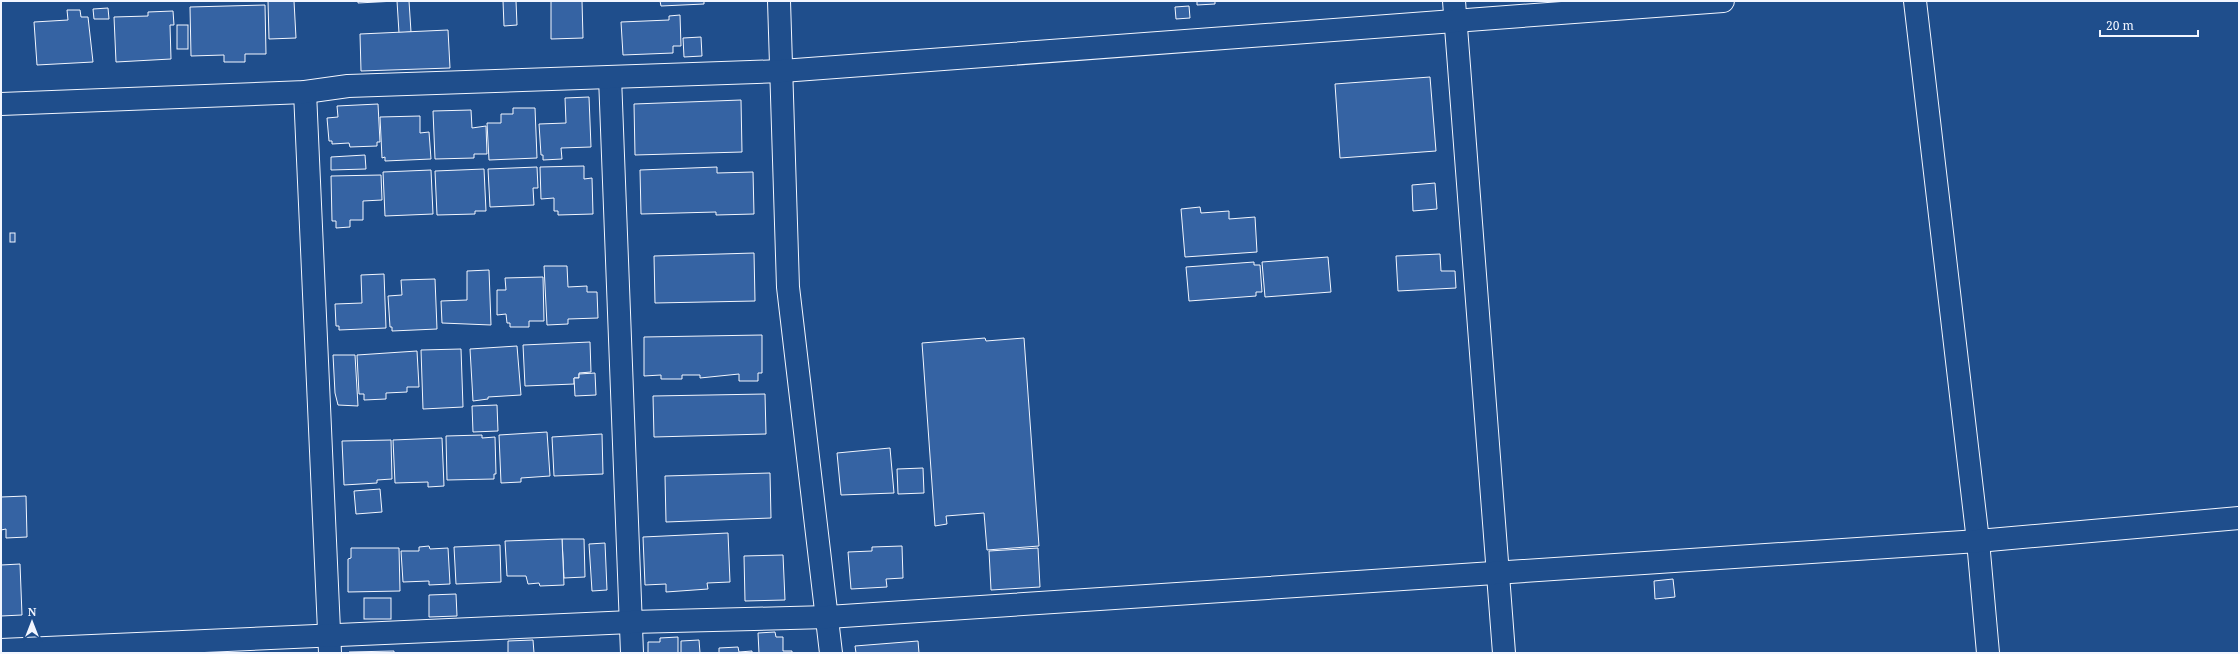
<svg xmlns="http://www.w3.org/2000/svg" width="2240" height="654" font-family="'Noto Serif',serif">
  <rect width="100%" height="100%" fill="#1f4e8c"/>
  <g fill="#3563a3" stroke="#f2f6ff">
    <path d="M268,1h26l2,37 -27,1z"/>
    <path d="M358,1h38l-38,2z"/>
    <path d="M397,1h12l2,31 -12,1z"/>
    <path d="M503,1h13l1,24 -13,1z"/>
    <path d="M551,1h31l1,37 -32,1z"/>
    <path d="M660,1h44v3l-43,2z"/>
    <path d="M1197,1h18v3l-18,1z"/>
    <path d="M265,5l1,49h-21v8h-21v-7l-33,1 -1,-49z"/>
    <path d="M1189,6l1,12 -14,1 -1,-12z"/>
    <path d="M108,8l1,11h-15l-1,-10z"/>
    <path d="M67,10h13l1,7h7l5,45 -56,3 -3,-43 34,-2z"/>
    <path d="M173,11l1,14h-4l1,34 -55,3 -2,-45 34,-1v-4z"/>
    <path d="M680,15l1,31h-8v7l-50,2 -2,-33 48,-2v-4z"/>
    <rect x="177" y="25" width="11" height="24"/>
    <path d="M448,30l2,38 -89,3 -1,-37z"/>
    <path d="M701,37l1,19 -18,1 -1,-19z"/>
    <path d="M1430,77l6,74 -96,7 -5,-74z"/>
    <path d="M589,97l2,50 -30,1 1,11 -19,1v-5h-2l-2,-31 27,-1 -1,-25z"/>
    <path d="M741,100l1,52 -107,3 -1,-51z"/>
    <path d="M378,104l2,38h-3v4l-27,1 -1,-4 -17,1v-3h-3l-2,-23 11,-1 -1,-11z"/>
    <path d="M513,108h22l2,50 -48,2 -2,-37h14v-9h12z"/>
    <path d="M471,110l1,18 14,-2 1,28h-13v4l-39,1 -2,-48z"/>
    <path d="M420,116v17l9,-1 2,27 -46,2v-4l-3,1 -2,-41z"/>
    <path d="M365,155l1,14 -35,1v-13z"/>
    <path d="M584,166v13l8,-1 1,36 -35,1v-4h-4v-13l-13,1 -1,-32z"/>
    <path d="M537,167l1,21h-5l1,17 -44,2 -2,-38z"/>
    <path d="M717,167v6l36,-1 1,42 -38,1v-3l-75,2 -1,-44z"/>
    <path d="M484,169l2,42h-11v3l-38,1 -2,-44z"/>
    <path d="M431,170l2,44 -48,2 -2,-44z"/>
    <path d="M381,175l1,25 -19,1v19h-13v7l-14,1v-7h-4l-1,-45z"/>
    <path d="M1435,183l2,26 -24,2 -1,-26z"/>
    <path d="M1200,207l1,6 28,-2v8l26,-2 2,35 -72,5 -4,-48z"/>
    <rect x="10" y="233" width="5" height="9"/>
    <path d="M754,253l1,48 -100,2 -1,-47z"/>
    <path d="M1440,254l1,17h14l1,17 -58,3 -2,-35z"/>
    <path d="M1328,257l3,35 -66,5 -3,-35z"/>
    <path d="M1254,262v3h6l2,27h-6v4l-67,5 -3,-34z"/>
    <path d="M544,266h23l1,21 19,-1v6h10l1,26 -30,1v5l-21,1z"/>
    <path d="M489,270l2,55 -49,-2 -1,-22 26,-1v-29z"/>
    <path d="M384,274l2,54 -47,2v-4h-3l-1,-22 27,-1 -1,-28z"/>
    <path d="M543,277l1,44h-15v6h-19v-4h-3l-1,-9 -9,1v-25h9l-1,-12z"/>
    <path d="M435,279l2,50 -45,2v-4h-2l-2,-31 14,-1 -1,-15z"/>
    <path d="M762,335v38h-4v8h-19v-7l-39,4v-3h-18v4h-21v-4l-17,1v-39z"/>
    <path d="M985,338l1,3 38,-3 15,208 -52,4 -3,-37 -38,3 1,8 -12,2 -13,-183z"/>
    <path d="M590,342l1,30 -12,1v5h-5v6l-49,2 -2,-41z"/>
    <path d="M517,346l4,49 -33,2v2l-15,2 -3,-52z"/>
    <path d="M461,349l2,58 -40,2 -2,-59z"/>
    <path d="M417,351l2,36h-12v5l-21,1v6l-22,1v-6h-5l-2,-39z"/>
    <path d="M333,355h22l3,51 -20,-1 -3,-12z"/>
    <path d="M595,373l1,22 -21,1 -1,-18h5v-4z"/>
    <path d="M765,394l1,40 -112,3 -1,-41z"/>
    <path d="M497,405l1,26 -25,1 -1,-26z"/>
    <path d="M547,432l3,44 -29,2v4l-20,1 -2,-48z"/>
    <path d="M602,434l1,40 -49,2 -2,-39z"/>
    <path d="M482,435v3l13,-1 1,37h-2v5l-47,1 -1,-44z"/>
    <path d="M442,438l2,48 -16,1v-5l-33,1 -2,-43z"/>
    <path d="M391,440l1,39 -15,1v3l-33,2 -2,-44z"/>
    <path d="M890,448l4,45 -53,2 -4,-42z"/>
    <path d="M923,468l1,25 -26,1 -1,-25z"/>
    <path d="M770,473l1,45 -105,4 -1,-46z"/>
    <path d="M380,489l2,23 -26,2 -2,-23z"/>
    <path d="M26,496l1,41 -21,1v-9l-5,1v-33z"/>
    <path d="M728,533l2,49 -23,1 1,6 -42,3v-8l-21,1 -2,-48z"/>
    <path d="M562,539h22l1,38 -21,1z"/>
    <path d="M562,539l2,46 -24,1 -1,-3 -11,1 -2,-8h-19l-2,-35z"/>
    <path d="M605,543l2,47 -15,1 -3,-47z"/>
    <path d="M500,545l1,37 -45,2 -2,-37z"/>
    <path d="M429,546l1,3 18,-1 2,36 -21,1v-4l-26,1 -2,-31h18v-4z"/>
    <path d="M902,546l1,32 -17,1 1,8 -36,2 -3,-37 24,-1v-4z"/>
    <path d="M351,548h48l1,43 -52,1v-33l3,-1z"/>
    <path d="M1038,548l2,39 -49,3 -2,-39z"/>
    <path d="M783,555l2,45 -40,1 -1,-45z"/>
    <path d="M20,564l2,51 -21,1v-51z"/>
    <path d="M1673,579l2,18 -20,2 -1,-18z"/>
    <path d="M456,594l1,22 -28,1v-22z"/>
    <rect x="364" y="598" width="27" height="21"/>
    <path d="M775,632l1,5h7v14h9v2h-33l-1,-20z"/>
    <path d="M678,637v16h-30v-11h12v-4z"/>
    <path d="M533,640l1,13h-26v-12z"/>
    <path d="M699,640l1,13h-19v-12z"/>
    <path d="M918,641l1,12h-63l-1,-7z"/>
    <path d="M738,647l1,5 13,-1v2h-33v-5z"/>
    <path d="M394,651v2h-45v-1z"/>
  </g>
  <g fill="none" stroke-linecap="round" stroke-linejoin="round">
    <defs>
      <g id="minor">
        <path d="M779,1l9,286 43,366"/>
        <path d="M1454,1l50,652"/>
        <path d="M1915,1l63,540 10,112"/>
        <path d="M610,77l22,576"/>
        <path d="M305,92l25,561"/>
        <path d="M1,104l304,-12 43,-6 434,-15 941,-70"/>
        <path d="M1,650l630,-28 197,-5 1150,-76 261,-23"/>
      </g>
    </defs>
    <use href="#minor" stroke="#f2f6ff" stroke-width="24"/>
    <use href="#minor" stroke="#1f4e8c" stroke-width="22"/>
  </g>
  <rect width="2240" height="654" fill="none" stroke="#f2f6ff" stroke-width="4"/>
  <g transform="translate(32 622)" stroke="#1f4e8c" stroke-width="3" paint-order="stroke">
  <path d="M0-3L7 15L0 10L-7 15Z" fill="#f2f6ff"/>
  <text y="-6" font-size="11" font-weight="bold" text-anchor="middle" fill="#f2f6ff">N</text>
  </g>
  <path d="M2100 30v6h98v-6" fill="none" stroke="#f2f6ff" stroke-width="2"/>
  <text x="2106" y="30" font-size="12" fill="#f2f6ff" stroke="#1f4e8c" stroke-width="3" paint-order="stroke">20 m</text>
</svg>
